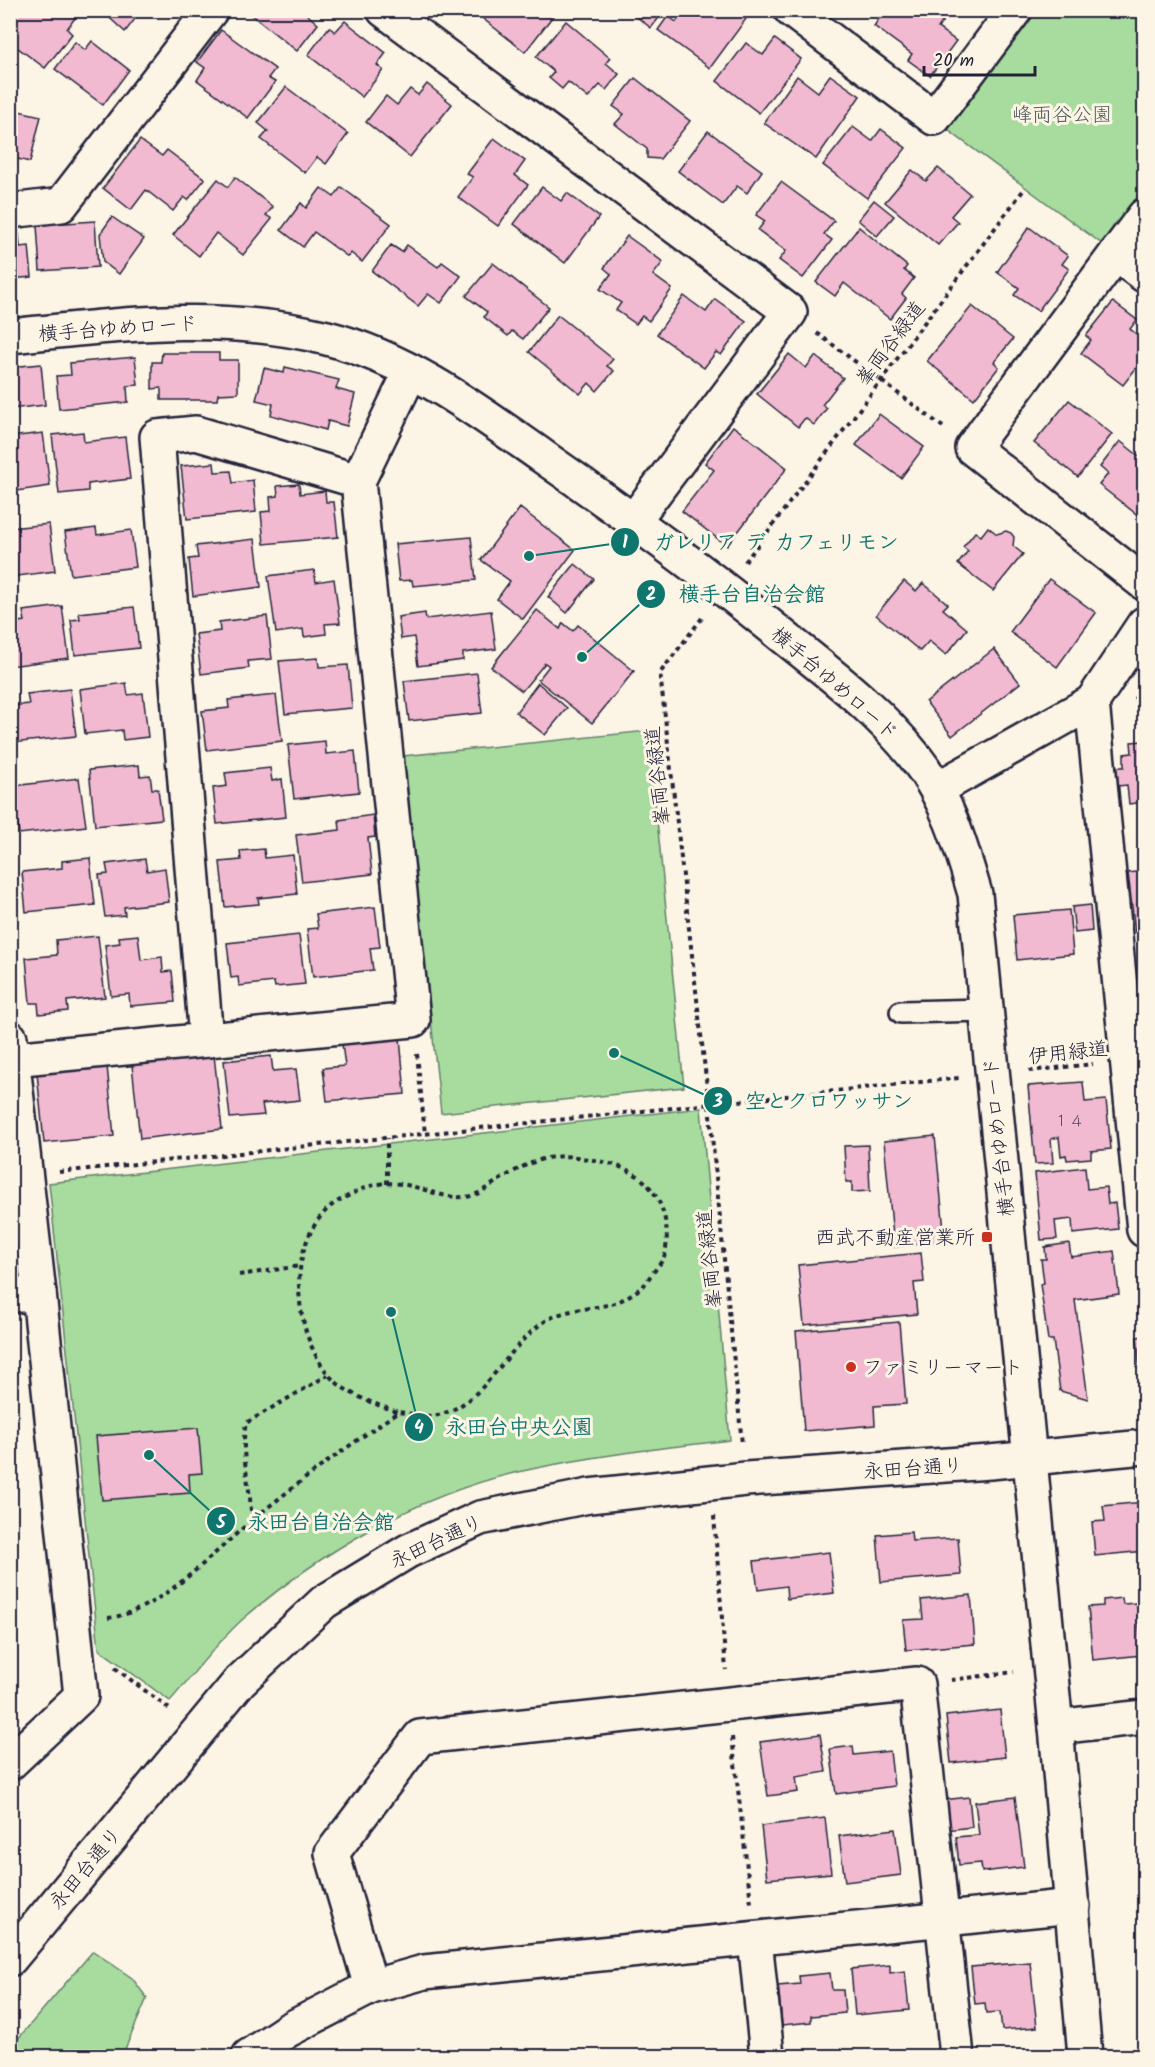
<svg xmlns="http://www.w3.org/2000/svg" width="1155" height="2067" font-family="Kalam,'Klee One',sans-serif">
  <rect width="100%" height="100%" fill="#fcf5e5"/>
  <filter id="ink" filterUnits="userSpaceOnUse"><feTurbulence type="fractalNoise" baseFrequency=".0167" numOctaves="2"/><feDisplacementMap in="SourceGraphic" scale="12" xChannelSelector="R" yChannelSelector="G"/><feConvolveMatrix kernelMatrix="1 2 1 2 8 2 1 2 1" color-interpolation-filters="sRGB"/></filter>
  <g filter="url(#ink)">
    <g fill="#a7dc9e" stroke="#647f6c" stroke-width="1.5">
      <path d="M1037,11h107v177l-42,56 -154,-114z"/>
      <path d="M648,731l36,356 -243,26 -38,-357z"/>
      <path d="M701,1108l29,332c-70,8 -142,16 -212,32 -100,23 -198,80 -275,147 -27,24 -49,55 -73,82l-71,-52 -50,-466z"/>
      <path d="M93,1951l39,27 15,20 -25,58h-111v-9z"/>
    </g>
    <g fill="#f1bad1" stroke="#22223b" stroke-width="1.5">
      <path d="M16,10h49l10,8 -8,11 5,5 -27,34 -35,-26v-25z"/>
      <path d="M101,10h41l-17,22z"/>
      <path d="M245,10h57l16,14 -21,27z"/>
      <path d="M472,10h82l2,2 -31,40z"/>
      <path d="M628,10h37l-14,18z"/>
      <path d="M685,10l8,4 2,-4h40l11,9 -36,49 -52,-38 10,-14 8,6z"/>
      <path d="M885,10h58l5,4 -10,14 18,13 -26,35 -22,-16 4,-6 -38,-28z"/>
      <path d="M345,21l41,32 -9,12 6,5 -21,27 -54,-42 21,-28 6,5z"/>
      <path d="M566,21l44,37 -4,5 13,11 -13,16 -6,-5 -12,13 -20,-16 -6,7 -13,-11 5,-6 -18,-15z"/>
      <path d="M221,30l54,39 -7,9 7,4 -27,36 -51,-38 8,-12 -8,-6z"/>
      <path d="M775,39l26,20 -42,54 -42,-32 29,-38 17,12z"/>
      <path d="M92,41l37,29 -26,35 -48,-36 20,-27 10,8z"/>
      <path d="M830,75l30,21 -44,63 -52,-36 33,-47 21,16z"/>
      <path d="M635,78l55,43 -30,38 -13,-1v-9l-32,-25 9,-10 -11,-8z"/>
      <path d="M427,84l25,20 -42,53 -44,-35 20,-26 11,9 13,-16 8,6z"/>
      <path d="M286,87l62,47 -22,30 -9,-7 -12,16 -44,-34 7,-8 -10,-8z"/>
      <path d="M10,109l31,7 -11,46 -20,-5z"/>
      <path d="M853,127l19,14 9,-12 25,19 -39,50 -44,-33z"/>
      <path d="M708,131l54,40 -15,22 -10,-7 -14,19 -45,-34z"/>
      <path d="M494,138l31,23 -10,14 13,10 -30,41 -40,-29 15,-20 -6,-3z"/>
      <path d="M140,140l22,16 5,-6 38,29 -17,21 -4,-3 -11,14 -27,-21 -15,20 -28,-22z"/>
      <path d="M938,168l32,26 -19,22 7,6 -20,23 -53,-43 27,-32 14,11z"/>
      <path d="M235,177l38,30 -7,8 6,4 -29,36 -27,-22 -17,23 -26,-21 45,-56 10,8z"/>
      <path d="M781,182l53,39 -10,13 8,6 -29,38 -24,-18 7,-9 -28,-21 7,-9 -9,-6z"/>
      <path d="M341,187l50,37 -29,38 -11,-9 -3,4 -34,-25 -11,15 -22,-17 20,-27 5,5 15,-20 13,9z"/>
      <path d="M542,187l19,14 6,-8 32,24 -34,46 -51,-39z"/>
      <path d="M874,200l20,16 -17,20 -19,-16z"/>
      <path d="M112,217l32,22 -25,35 -16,-12 -3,-28z"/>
      <path d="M95,221l3,46 -58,4 -3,-46z"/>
      <path d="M859,227l48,39 -3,4 10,8 -12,16 4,4 -16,21 -46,-36 -9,13 -19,-14z"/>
      <path d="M1029,227l39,29 -6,8 7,5 -31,42 -24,-16 5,-7 -22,-16z"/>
      <path d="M10,234h9l1,13 9,-1 3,31 -22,2z"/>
      <path d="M627,236l36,26 -10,13 19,14 -23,32 -7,-5 -6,8 -20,-14 5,-7 -21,-14 11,-15 -7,-6z"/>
      <path d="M391,245l11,7 5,-7 31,22 4,-5 19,14 -20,27 -13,-9 -10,12 -46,-35z"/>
      <path d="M493,263l56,44 -26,32 -11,-8 -4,5 -24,-19 3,-5 -21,-16z"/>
      <path d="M684,296l22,16 9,-13 31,22 -25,34 -5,-3 -12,16 -47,-34z"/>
      <path d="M1113,302l24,18 -7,9 14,11v18l-21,27 -42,-32 10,-13 -5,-4z"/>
      <path d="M972,306l41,33 -19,23 5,5 -25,32 -47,-38z"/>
      <path d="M558,315l55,44 -6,7 7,5 -17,20 -8,-8 -9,11 -51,-42z"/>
      <path d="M162,353h57v7h19v33l-20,1 -1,6h-56v-12l-9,1v-27h9z"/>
      <path d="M789,354l17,14 9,-12 28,22 -21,27 5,3 -13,17 -9,-7 -7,9 -41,-33z"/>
      <path d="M135,357l3,28 -11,1 1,16 -69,7 -3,-33 15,-1 -1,-12z"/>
      <path d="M41,364l4,41 -35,4v-42z"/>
      <path d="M285,367l54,13 -3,9 19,5 -8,32 -19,-5 -2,9 -55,-15 2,-11 -17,-4 8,-32 20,5z"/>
      <path d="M1144,381v18l-8,-7z"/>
      <path d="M1069,400l43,34 -34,43 -44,-34z"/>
      <path d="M879,414l45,33 -23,31 -45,-33z"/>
      <path d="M733,426l54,42 -60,78 -45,-35 32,-41 -9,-7z"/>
      <path d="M83,432l1,10 41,-5 5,42 -42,5v7l-29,3 -7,-59z"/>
      <path d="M43,433l7,53 -40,6v-55z"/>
      <path d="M1120,441l24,19v60l-45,-35 9,-11 -8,-7z"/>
      <path d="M214,463l1,9 16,-1 2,12 20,-3 3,32 -69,7 -6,-53z"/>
      <path d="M299,484l1,10 25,-3 1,11h8l4,35 -74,7 -3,-32 10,-1 -1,-14 8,-1 -1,-10z"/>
      <path d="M520,508l55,42 -52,69 -26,-20 13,-18 -29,-21z"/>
      <path d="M49,524l6,47 -45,6v-49z"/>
      <path d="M988,527l9,7 9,-3 5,2 3,4 -1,9 10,8 -30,37 -35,-27 10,-13 -5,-4 12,-15 6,4z"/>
      <path d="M96,528l1,7 34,-5 5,37 -65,8 -6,-43z"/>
      <path d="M471,537l5,43 -63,6 -1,-6 -13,1 -4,-37z"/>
      <path d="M255,539l6,48 -68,9 -4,-37 9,-1 -2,-12z"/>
      <path d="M575,564l19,15 -27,34 -19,-16z"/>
      <path d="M314,570l2,12 18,-3 6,44 -15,1 1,10 -22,3 -1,-8 -27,4 -8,-57z"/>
      <path d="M1049,579l47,34 -39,54 -47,-35z"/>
      <path d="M904,581l12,10 7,-8 25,21 -5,5 24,20 -21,26 -17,-14 -9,10 -44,-36z"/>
      <path d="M62,606l7,52 -59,8v-43l15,-2 -2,-10z"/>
      <path d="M134,607l5,41 -64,7 -4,-35 9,-1 -1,-6z"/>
      <path d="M537,610l23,19 3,-6 10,8 5,-6 56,46 -42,52 -54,-43 11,-14 -4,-3 -23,28 -31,-24z"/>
      <path d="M491,611l5,38 -33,4v7l-45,6 -4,-29 -13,2 -3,-22 27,-4 1,6z"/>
      <path d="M267,616l5,43 -24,2 1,7 -48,6 -5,-40 24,-3 -1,-9z"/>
      <path d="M994,649l26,34 -68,53 -26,-34z"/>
      <path d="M318,658l1,9 29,-2 4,43 -67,6 -6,-53z"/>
      <path d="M477,673l5,40 -73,8 -5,-40z"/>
      <path d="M126,683l2,12 15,-2 5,44 -25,3 -1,-10 -37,4 -5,-45z"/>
      <path d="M538,683l29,25 -22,27 -29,-23z"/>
      <path d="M1144,686v20l-10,-8z"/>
      <path d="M70,689l6,47 -64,7 -2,-37 19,-2 -2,-10z"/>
      <path d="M276,695l6,46 -75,9 -5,-39 27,-3 -1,-8z"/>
      <path d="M325,741l1,13 29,-3 4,41 -65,7 -6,-54z"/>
      <path d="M1144,741v61l-15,2 -2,-19 -9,1 -1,-19h7v-13l8,-1 -1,-11z"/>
      <path d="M139,765l1,11 10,-1 2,14h6l4,30 -67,7 -6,-56z"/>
      <path d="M270,768l2,13 10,-2 4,38 -69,7 -4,-36 14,-2 -2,-13z"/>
      <path d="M79,778l7,48 -67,8 -6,-48z"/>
      <path d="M373,815l2,22 -7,1 4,36 -70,8 -6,-47 44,-5 -1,-10z"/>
      <path d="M264,849l1,9 28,-3 4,39 -39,4 1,6 -34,3 -5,-45 21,-2 -1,-9z"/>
      <path d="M90,858l5,47 -69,7 -4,-40 40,-4v-7z"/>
      <path d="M145,859l2,12 18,-3 4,34 -45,5 1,8 -20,2 -6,-42 9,-1 -2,-10z"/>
      <path d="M1144,871v60l-9,1 -7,-59z"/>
      <path d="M1090,905l2,26 -17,2 -3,-26z"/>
      <path d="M375,907l5,40 -10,1 3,22 -60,7 -6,-48 11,-1 -2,-14z"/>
      <path d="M1069,910l4,44 -56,6 -4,-45z"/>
      <path d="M138,935l3,25 21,-3 1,15 9,-1 3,31 -45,4 -1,-12 -18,2 -6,-51 15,-2 -1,-6z"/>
      <path d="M299,935l6,49 -30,3 -1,-5 -35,4 -1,-9 -7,1 -4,-35z"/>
      <path d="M98,936l7,61 -38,4 1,10 -29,3 -1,-11h-8l-4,-45 31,-3 -1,-15z"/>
      <path d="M400,1038l5,56 -78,7 -4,-33 22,-2 -3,-22z"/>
      <path d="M214,1055l8,74 -82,10 -8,-74z"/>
      <path d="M271,1056l2,15 23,-2 4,31 -38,4 2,11 -34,3 -6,-57z"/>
      <path d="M107,1066l7,70 -70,7 -7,-70z"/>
      <path d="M1083,1082l2,20 21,-2 5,49 -20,2v7l-24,2 -1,-5 -5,1 -2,-19 -8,2 2,24 -18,1 -7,-78z"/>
      <path d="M935,1136l10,105 -51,6 -10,-106z"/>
      <path d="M868,1145l2,46 -18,1v-10h-6l-2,-36z"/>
      <path d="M1085,1167l2,22 19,-2 2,17 7,-1 3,26 -45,5 -1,-15 -17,2 2,18 -16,1 -6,-67z"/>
      <path d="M1069,1243l2,14 43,-6 5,43 -44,6 13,99 -28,-8 -7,-51h-5l-8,-56 4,-1 -3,-24h5l-1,-12z"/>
      <path d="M921,1253l3,29 -10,1 3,31 -113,11 -6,-60z"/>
      <path d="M899,1322l7,82 -32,2 1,19 -71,6 -8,-100z"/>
      <path d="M1144,1336v39h-4l-3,-38z"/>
      <path d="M198,1428l4,45 -13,1 1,19 -88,7 -6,-64z"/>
      <path d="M1144,1502v49l-49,5 -3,-34 13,-1 -2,-15z"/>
      <path d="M911,1532l1,9 46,-3 3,37 -80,7 -4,-47z"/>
      <path d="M829,1552l5,41 -47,6 -1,-13 -28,4 -4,-29z"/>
      <path d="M971,1595l4,49 -69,6 -3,-30 20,-1 -2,-19z"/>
      <path d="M1122,1598l1,6 14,-1 5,52 -49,5 -5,-53 15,-1v-6z"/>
      <path d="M1000,1710l5,47 -54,6 -5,-47z"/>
      <path d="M820,1734l6,38 -30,5 2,15 -30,4 -8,-54z"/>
      <path d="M853,1746l1,9 36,-4 4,35 -58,8 -6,-45z"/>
      <path d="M969,1797l3,30 -26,3 -3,-30z"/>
      <path d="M1015,1797l9,70 -42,5 -1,-9 -22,2 -3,-28 23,-2 -4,-33z"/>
      <path d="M825,1818l6,55 -64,6 -6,-53z"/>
      <path d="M895,1829l6,46 -56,7 -6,-46z"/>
      <path d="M1030,1962l7,65 -35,3 -2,-18 -14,1 -1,-10 -10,1 -4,-37z"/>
      <path d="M890,1965v8l15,-2 4,39 -54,5 -4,-46z"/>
      <path d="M830,1973l2,17h11l2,23 -34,3v6l-29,3 -4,-39 22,-2 -1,-8z"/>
    </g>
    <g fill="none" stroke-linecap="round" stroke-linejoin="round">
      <defs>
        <path id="service" d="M901,1012l85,-2"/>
        <g id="minor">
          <path d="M384,10l406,302 -156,208"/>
          <path d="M791,10l143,108 81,-108"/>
          <path d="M10,211l51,-6 150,-195"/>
          <path d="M1144,216l-172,232 172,135"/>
          <path d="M1116,254l28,21"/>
          <path d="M1092,702l52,528"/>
          <path d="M937,789l155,-87 52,-78"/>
          <path d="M206,1040l-49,-603 39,-4 162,48"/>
          <path d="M12,1059l401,-39 -55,-539 53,-110"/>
          <path d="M10,1296l29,-3 42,403 -71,67"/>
          <path d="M1056,1727l88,-10"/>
          <path d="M755,1939l12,117"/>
          <path d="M371,1987l-39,-134 88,-116 497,-53 40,372"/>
        </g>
        <g id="tertiary">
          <path d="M10,336c107,-11 211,-25 317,2 81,21 148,71 215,118 79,55 156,111 231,172 49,40 103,79 142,129 32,40 46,89 60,137l81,833 29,329"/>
          <path d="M10,1038l29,255"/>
          <path d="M10,1959l230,-278 84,-79 84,-51 72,-33 109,-22 157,-17 244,-17 154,-15"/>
          <path d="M249,2056l39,-26 83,-43 53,-15 649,-66"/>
        </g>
      </defs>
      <use href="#service" stroke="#22223b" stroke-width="26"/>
      <use href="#minor" stroke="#22223b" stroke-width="38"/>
      <use href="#tertiary" stroke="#22223b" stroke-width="38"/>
      <g stroke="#22223b" stroke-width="4" stroke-dasharray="4.5 4.5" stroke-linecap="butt">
        <path d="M817,333l126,94"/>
        <path d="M745,562l280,-374"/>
        <path d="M702,618l-42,55 49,432 33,339"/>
        <path d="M417,1054l8,80"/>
        <path d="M1029,1071l64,-7"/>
        <path d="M59,1172l900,-94"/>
        <path d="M387,1184v-46"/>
        <path d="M239,1275l62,-9"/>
        <path d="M714,1516l12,154"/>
        <path d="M251,1520c1,-33 -12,-64 -5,-97l82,-48"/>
        <path d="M108,1618c51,-6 104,-64 142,-96 47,-39 98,-76 148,-110 12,1 29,6 40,3 47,-11 68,-68 106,-93 20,-14 44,-12 67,-18 9,-2 19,-9 27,-14 6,-3 9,-9 13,-15 5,-6 12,-14 14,-21 6,-27 -3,-60 -26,-77 -16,-12 -38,-16 -57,-19 -36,-7 -60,8 -89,26 -7,4 -14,10 -22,12 -38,8 -66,-28 -113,-5 -9,5 -20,9 -27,15 -46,39 -38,125 -3,168 16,20 47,30 70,38"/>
        <path d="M115,1668l56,42"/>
        <path d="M951,1680l63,-8"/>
        <path d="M732,1737l19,166"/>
      </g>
      <use href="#service" stroke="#fcf5e5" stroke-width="21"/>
      <use href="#minor" stroke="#fcf5e5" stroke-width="33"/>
      <use href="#tertiary" stroke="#fcf5e5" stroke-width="33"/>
    </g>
  </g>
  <g fill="#c8321e" stroke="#fcf5e5" stroke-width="2">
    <rect x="981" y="1231" width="12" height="12" rx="3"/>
    <circle cx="851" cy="1367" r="6"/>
  </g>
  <g text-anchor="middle" stroke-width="6" stroke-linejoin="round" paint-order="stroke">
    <g font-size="16" fill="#564860">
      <text x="1069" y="1126">１４</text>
    </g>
    <g font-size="20" fill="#4a5a59" stroke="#fcf5e5">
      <text x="1062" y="121">峰両谷公園</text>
    </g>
    <g font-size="20" fill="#22223b" stroke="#fcf5e5">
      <text transform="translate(118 328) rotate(-4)" y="7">横手台ゆめロード</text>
      <text transform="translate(890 343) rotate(-53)" y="7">峯両谷緑道</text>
      <text transform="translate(835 683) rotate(41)" y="7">横手台ゆめロード</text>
      <text transform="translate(657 776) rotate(-96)" y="7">峯両谷緑道</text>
      <text transform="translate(1068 1052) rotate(-6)" y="7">伊用緑道</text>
      <text transform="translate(998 1137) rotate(-96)" y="7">横手台ゆめロード</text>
      <text transform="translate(709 1259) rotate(-96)" y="7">峯両谷緑道</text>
      <text transform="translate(913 1468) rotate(-4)" y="7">永田台通り</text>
      <text transform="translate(436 1541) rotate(-25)" y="7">永田台通り</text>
      <text transform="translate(85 1868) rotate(-50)" y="7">永田台通り</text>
    </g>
    <g font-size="20" fill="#22223b" stroke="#fcf5e5" text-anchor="end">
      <text x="975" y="1244">西武不動産営業所</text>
      <text x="863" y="1374" text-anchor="start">ファミリーマート</text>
    </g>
  </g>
  <path fill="none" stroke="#0f766e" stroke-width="2" d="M529 556L625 542M582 657L651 594M614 1053L718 1101M391 1312L419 1427M149 1455L221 1521"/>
  <g fill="#0f766e" stroke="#fcf5e5" stroke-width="2">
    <circle cx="529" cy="556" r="6"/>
    <circle cx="582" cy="657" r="6"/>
    <circle cx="614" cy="1053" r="6"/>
    <circle cx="391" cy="1312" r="6"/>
    <circle cx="149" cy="1455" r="6"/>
    <circle cx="625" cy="542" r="15"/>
    <circle cx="651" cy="594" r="15"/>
    <circle cx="718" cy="1101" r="15"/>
    <circle cx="419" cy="1427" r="15"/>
    <circle cx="221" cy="1521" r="15"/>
  </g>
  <g font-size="18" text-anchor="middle" font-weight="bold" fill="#fff">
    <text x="625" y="548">1</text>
    <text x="651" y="600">2</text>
    <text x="718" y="1107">3</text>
    <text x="419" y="1433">4</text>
    <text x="221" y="1528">5</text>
  </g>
  <g font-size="21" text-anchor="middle" font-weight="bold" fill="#0f766e" stroke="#fcf5e5" stroke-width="6" stroke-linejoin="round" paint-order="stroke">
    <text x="776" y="549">ガレリア デ カフェリモン</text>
    <text x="752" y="601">横手台自治会館</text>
    <text x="829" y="1108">空とクロワッサン</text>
    <text x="519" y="1434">永田台中央公園</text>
    <text x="321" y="1529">永田台自治会館</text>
  </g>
  <rect width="1155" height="2067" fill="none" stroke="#fcf5e5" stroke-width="36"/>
  <rect x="18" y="18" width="1119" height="2031" fill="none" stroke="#22223b" stroke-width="2" filter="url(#ink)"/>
  <path d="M924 66v9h111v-9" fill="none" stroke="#22223b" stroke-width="3"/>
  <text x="933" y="66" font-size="18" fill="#22223b" stroke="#fcf5e5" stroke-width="4.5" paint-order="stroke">20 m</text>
</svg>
